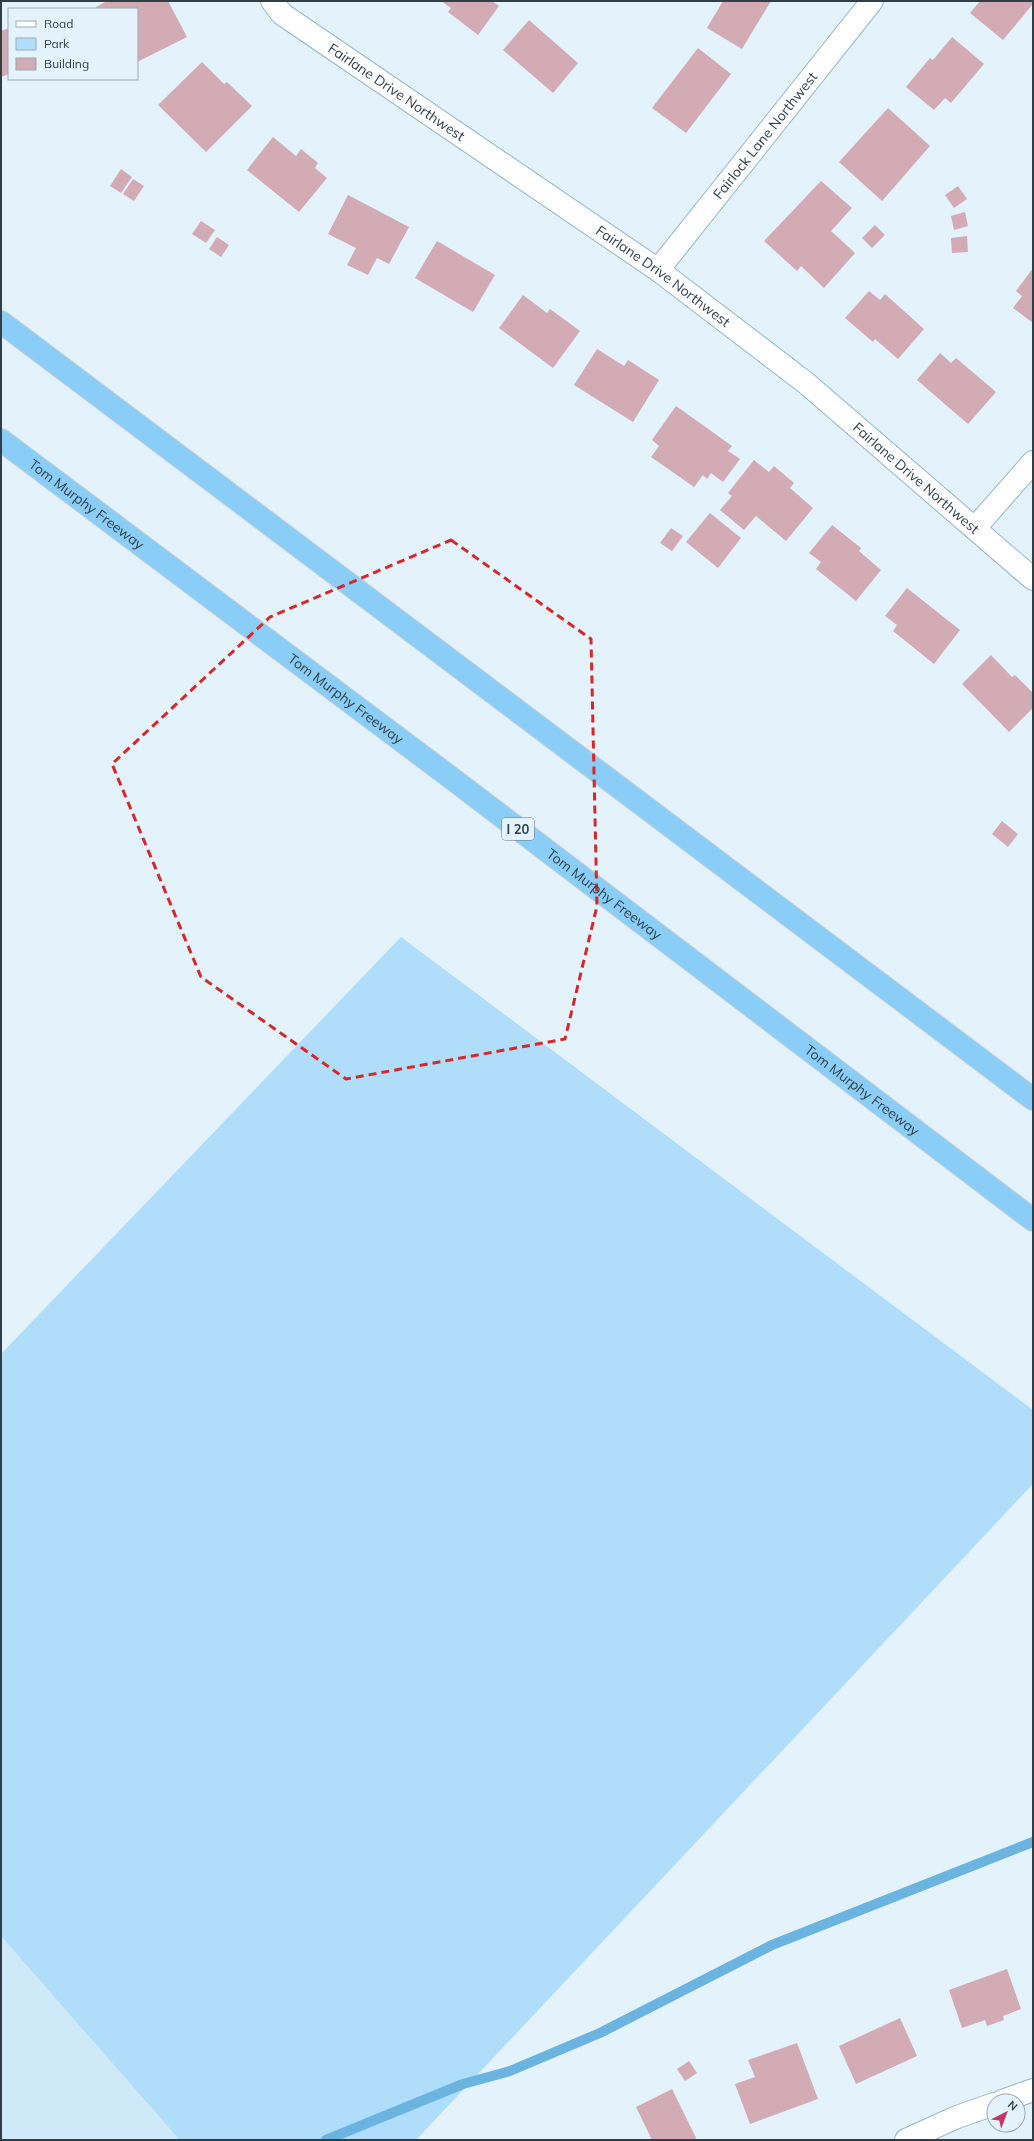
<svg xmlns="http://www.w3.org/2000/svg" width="1034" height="2141" font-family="Mulish,sans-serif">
  <rect width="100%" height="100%" fill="#e4f2fb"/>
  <path fill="#d0e9f9" d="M1,1936l177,202 -3,2h-174z"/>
  <path fill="#b0ddf9" d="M401,937l632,473v74l-617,656h-241l3,-2 -177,-202v-582z"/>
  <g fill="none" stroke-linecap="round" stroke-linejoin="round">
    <path stroke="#6bb4df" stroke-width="10" d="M326,2140l137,-56 47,-13 90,-38 172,-88 261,-103"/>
  </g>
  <g fill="#d2abb4">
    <path d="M107,1h61l19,36 -50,25v-53h-40l-1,-2z"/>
    <path d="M441,1h51l7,5 -21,29 -30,-23 3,-4z"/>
    <path d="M723,1h48l-29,48 -35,-21z"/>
    <path d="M980,1h53v3l-30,36 -33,-27z"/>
    <path d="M529,20l49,43 -25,30 -50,-43z"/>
    <path d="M9,28v46l-8,3v-46z"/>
    <path d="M952,37l32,27 -33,39 -6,-5 -11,12 -28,-23 24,-29 3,2z"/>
    <path d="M698,48l33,26 -45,59 -34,-25z"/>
    <path d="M202,62l22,22 3,-2 25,24 -46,46 -48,-47z"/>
    <path d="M888,108l42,38 -48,55 -43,-39z"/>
    <path d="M273,137l23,19 5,-7 17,14 -3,5 12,10 -28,34 -52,-42z"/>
    <path d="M121,169l11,8 -11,16 -11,-7z"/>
    <path d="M133,179l11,7 -10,15 -11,-7z"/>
    <path d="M821,181l31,27 -21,23 24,22 -31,35 -23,-22 -4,5 -33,-30z"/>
    <path d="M958,186l9,13 -13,9 -9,-13z"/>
    <path d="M348,195l61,32 -20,37 -12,-6 -9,17 -21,-10 9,-17 -28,-14z"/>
    <path d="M965,212l3,14 -14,4 -3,-14z"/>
    <path d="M201,221l14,9 -9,13 -14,-9z"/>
    <path d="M875,225l10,10 -13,13 -10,-10z"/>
    <path d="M967,236l1,16 -16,1 -1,-15z"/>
    <path d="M217,237l12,8 -8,12 -12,-8z"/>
    <path d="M437,241l58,34 -22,37 -58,-34z"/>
    <path d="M1033,268v55l-20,-15 9,-12 -6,-5z"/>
    <path d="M869,291l11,9 5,-6 39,35 -26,30 -23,-20 -2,3 -28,-24z"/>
    <path d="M523,295l24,18 3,-4 30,22 -27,37 -54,-40z"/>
    <path d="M597,349l27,17 4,-6 31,20 -26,42 -59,-37z"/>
    <path d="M940,353l11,10 5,-5 40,34 -28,32 -51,-44z"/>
    <path d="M676,406l56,40 -4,5 12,8 -17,23 -12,-9 -4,6 -4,-4 -9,12 -43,-30 8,-11 -7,-6z"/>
    <path d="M754,460l15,12 5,-6 20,17 -4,5 23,20 -27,33 -30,-25 -12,14 -24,-20 12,-14 -4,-3z"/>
    <path d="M710,513l31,25 -23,30 -32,-26z"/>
    <path d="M832,525l29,23 -2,3 22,19 -25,31 -40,-32 5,-7 -12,-9z"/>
    <path d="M671,528l12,8 -11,15 -12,-8z"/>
    <path d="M907,588l53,42 -26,34 -41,-33 4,-6 -12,-9z"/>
    <path d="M991,655l21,22 3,-2 18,18v15l-24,24 -47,-48z"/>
    <path d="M1002,821l16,13 -10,13 -16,-13z"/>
    <path d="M1007,1969l14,40 -18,7 1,4 -17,6 -2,-6 -23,8 -13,-38z"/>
    <path d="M900,2018l17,38 -61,28 -17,-38z"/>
    <path d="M797,2043l21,56 -68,25 -15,-40 20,-7 -7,-17z"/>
    <path d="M689,2061l8,12 -12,8 -8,-12z"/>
    <path d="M672,2089l25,51h-45l-16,-33z"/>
  </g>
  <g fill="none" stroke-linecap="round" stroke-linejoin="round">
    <defs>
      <g id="minor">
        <path id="s1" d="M272,1l10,13 376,256 148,113 227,196"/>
        <path id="s2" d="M658,270l214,-269"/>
        <path d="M975,528l58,-66"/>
        <path d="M1002,2101l31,-11"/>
        <path d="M906,2140l51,-23 37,-13"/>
      </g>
      <g id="motorway">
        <path d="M1,322l1032,777"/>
        <path id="s3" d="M1,440l445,334 587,446"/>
      </g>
    </defs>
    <use href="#minor" stroke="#93b5ca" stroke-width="24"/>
    <use href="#motorway" stroke="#cdd1d3" stroke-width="24"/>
    <use href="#minor" stroke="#fff" stroke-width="22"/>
    <use href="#motorway" stroke="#8acdf6" stroke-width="22"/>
  </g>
  <path fill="none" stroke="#d62828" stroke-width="3" stroke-dasharray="8 5" stroke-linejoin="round" d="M451,540l140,99 6,267 -32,133 -219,40 -145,-102 -89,-213 158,-147z"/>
  <g text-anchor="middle" stroke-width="3" stroke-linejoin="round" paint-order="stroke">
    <rect fill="#e4f2fb" stroke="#66757d" stroke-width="1" x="502" y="818" width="32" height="22" rx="3"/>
    <g font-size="13" font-weight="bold" fill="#303f47">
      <text x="518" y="834">I 20</text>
    </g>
    <g font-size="14" fill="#303f47" stroke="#e4f2fb">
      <text dy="5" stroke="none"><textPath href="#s1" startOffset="155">Fairlane Drive Northwest</textPath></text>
      <text dy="5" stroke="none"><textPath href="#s2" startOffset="172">Fairlock Lane Northwest</textPath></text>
      <text dy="5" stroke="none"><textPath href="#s1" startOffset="479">Fairlane Drive Northwest</textPath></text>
      <text dy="5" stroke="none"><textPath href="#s1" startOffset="803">Fairlane Drive Northwest</textPath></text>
      <text dy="5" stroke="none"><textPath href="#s3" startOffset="107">Tom Murphy Freeway</textPath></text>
      <text dy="5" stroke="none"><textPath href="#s3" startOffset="431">Tom Murphy Freeway</textPath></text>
      <text dy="5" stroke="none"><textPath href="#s3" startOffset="755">Tom Murphy Freeway</textPath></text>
      <text dy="5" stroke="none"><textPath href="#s3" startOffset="1079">Tom Murphy Freeway</textPath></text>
    </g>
  </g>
  <rect width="1034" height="2141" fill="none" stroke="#303f47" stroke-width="4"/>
  <rect x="8" y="8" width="130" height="72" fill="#e4f2fb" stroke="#9caab3"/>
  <rect x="16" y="21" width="20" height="6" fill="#ffffff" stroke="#9caab3"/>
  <text x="44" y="28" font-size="12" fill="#303f47">Road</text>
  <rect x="16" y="38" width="20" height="12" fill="#b0ddf9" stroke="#9caab3"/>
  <text x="44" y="48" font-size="12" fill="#303f47">Park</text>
  <rect x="16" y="58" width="20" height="12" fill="#d2abb4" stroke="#9caab3"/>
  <text x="44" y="68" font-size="12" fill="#303f47">Building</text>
  <g transform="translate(1006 2113) rotate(42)"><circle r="19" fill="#e4f2fb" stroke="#9caab3"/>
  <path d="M0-3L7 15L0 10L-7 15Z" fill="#c2366a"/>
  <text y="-6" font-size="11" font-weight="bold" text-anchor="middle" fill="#303f47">N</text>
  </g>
</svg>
